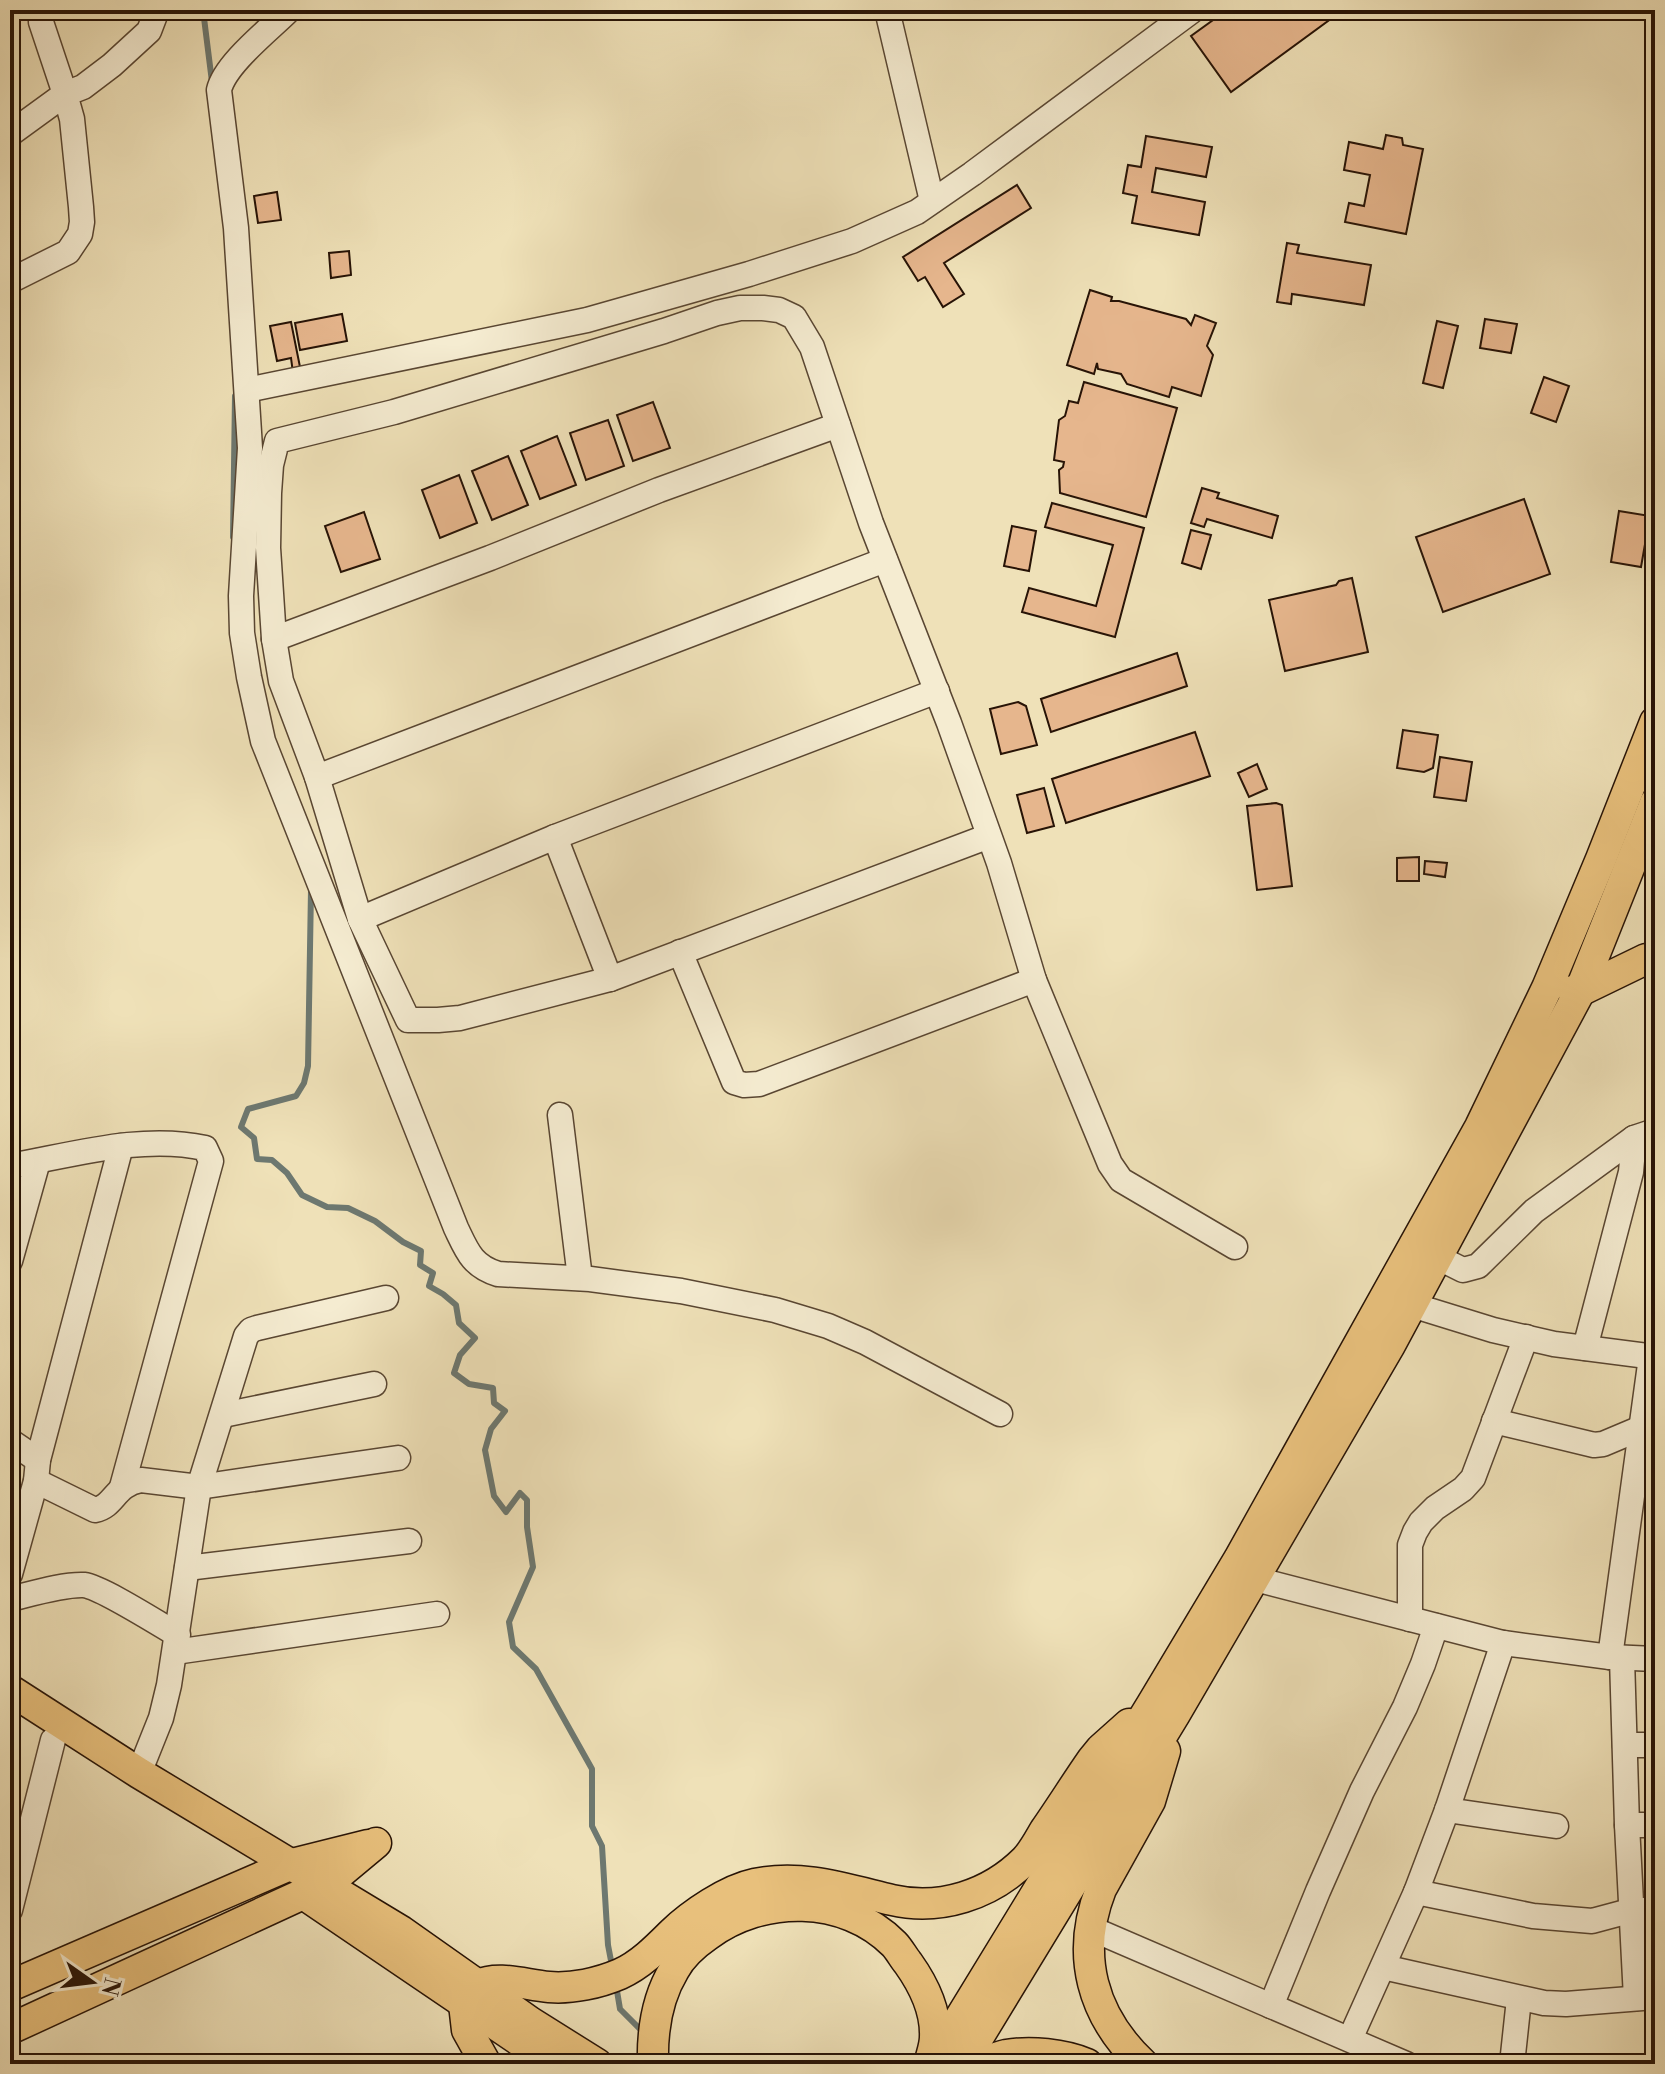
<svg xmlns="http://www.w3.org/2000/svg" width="1665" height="2074" font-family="'Libre Bodoni',serif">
  <rect width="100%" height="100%" fill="#efe1b8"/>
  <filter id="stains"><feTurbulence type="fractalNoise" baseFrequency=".0025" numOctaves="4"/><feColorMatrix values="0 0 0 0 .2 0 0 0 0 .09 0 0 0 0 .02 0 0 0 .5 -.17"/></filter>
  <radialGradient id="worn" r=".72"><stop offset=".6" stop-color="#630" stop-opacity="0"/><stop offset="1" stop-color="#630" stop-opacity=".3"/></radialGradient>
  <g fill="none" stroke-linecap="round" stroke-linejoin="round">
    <g stroke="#6d7870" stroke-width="6">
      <path d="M203,10l9,72"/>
      <path d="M233,537l2,-141"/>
      <path d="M311,890l-3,176 -4,17 -8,13 -48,13 -7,18 13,11 3,21 15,1 15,13 15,22 25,12 21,1 27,13 28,21 18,9 -1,14 13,8 -4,13 14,8 13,11 3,18 16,15 -15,17 -6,18 15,11 24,4 1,15 11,8 -14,18 -6,21 9,46 12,16 14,-19 7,7v27l6,40 -24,55 4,25 23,22 56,100v57l10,20 6,99 4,21"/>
      <path d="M616,1985l4,24 23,23"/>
    </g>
  </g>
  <g fill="#e6b68d" stroke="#271306" stroke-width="2">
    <path d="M1227,10h116l-112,82 -40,-56z"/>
    <path d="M1386,135l16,3 1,7 20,4 -17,85 -61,-12 4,-19 15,3 6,-31 -26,-5 5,-28 34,7z"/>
    <path d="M1146,136l66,11 -6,30 -50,-9 -4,24 53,10 -6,33 -67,-12 5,-27 -14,-3 5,-28 13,2z"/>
    <path d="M1017,185l14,23 -87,55 20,31 -21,13 -18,-30 -7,4 -15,-24z"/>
    <path d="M277,192l4,28 -23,3 -4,-27z"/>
    <path d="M1287,243l12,2 -2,8 74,12 -7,40 -72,-11 -1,10 -14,-2z"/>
    <path d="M349,251l2,24 -20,3 -2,-25z"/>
    <path d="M1090,290l22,7 -1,4h8l67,18 5,6 4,-10 21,8 -9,23 6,9 -12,41 -29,-9 -3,10 -42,-13 -6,-10 -23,-5 -1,-6 -3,11 -27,-9z"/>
    <path d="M342,314l5,27 -47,9 -5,-27z"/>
    <path d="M1485,319l32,5 -6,29 -31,-5z"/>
    <path d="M1437,321l21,5 -15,62 -20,-5z"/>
    <path d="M291,322l10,50 -8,1 -2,-15 -14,3 -7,-35z"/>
    <path d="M1544,377l25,9 -13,36 -25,-9z"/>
    <path d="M1084,382l93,26 -31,109 -86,-24 -1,-23 4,-3 1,-5 -10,-2 5,-40 6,-4 4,-15 9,2z"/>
    <path d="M653,402l17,46 -37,13 -16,-46z"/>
    <path d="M608,420l16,46 -38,14 -16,-47z"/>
    <path d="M557,436l19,49 -36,14 -19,-48z"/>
    <path d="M508,456l20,49 -36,15 -20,-49z"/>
    <path d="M459,475l18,48 -37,15 -18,-48z"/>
    <path d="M1202,488l17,5 -2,5 61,18 -6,22 -65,-19 -3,8 -13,-4z"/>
    <path d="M1524,499l26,75 -107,38 -27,-75z"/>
    <path d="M1052,503l92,25 -29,109 -93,-25 7,-24 67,18 17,-61 -68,-18z"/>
    <path d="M1619,511l31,5 -9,51 -30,-5z"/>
    <path d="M364,512l16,47 -39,13 -16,-46z"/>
    <path d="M1012,526l24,5 -7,40 -25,-5z"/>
    <path d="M1191,530l20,5 -10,34 -19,-6z"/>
    <path d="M1352,578l16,74 -83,19 -16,-71 67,-15 3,-4z"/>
    <path d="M1177,653l10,33 -136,46 -10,-33z"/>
    <path d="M1018,702l8,4 11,39 -36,9 -11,-45z"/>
    <path d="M1403,730l35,5 -5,33 -9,4 -27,-4z"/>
    <path d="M1195,732l15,44 -144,47 -14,-44z"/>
    <path d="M1440,757l32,5 -6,39 -32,-4z"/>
    <path d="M1257,764l10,25 -18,8 -11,-24z"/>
    <path d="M1044,788l10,38 -27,7 -10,-38z"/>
    <path d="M1276,803l6,2 10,81 -35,4 -10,-84z"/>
    <path d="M1419,857v24h-22v-23z"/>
    <path d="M1425,861l22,2 -2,14 -21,-3z"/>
  </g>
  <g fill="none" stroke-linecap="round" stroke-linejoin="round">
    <defs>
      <g id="minor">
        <path d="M289,10c-20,20 -64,54 -70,80l17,138 14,220 -9,148 1,37 7,44 14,64 193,487c11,23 16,38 42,46l92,5 91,12 94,19 53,16 37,16 135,72"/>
        <path d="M887,10l45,191"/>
        <path d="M10,134l55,-40 -24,-72v-12"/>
        <path d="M10,281l58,-29 12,-18 2,-12 -1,-15 -9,-88 -7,-25 18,-7 29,-22 37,-34 8,-21"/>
        <path d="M247,390l340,-70 162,-46 103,-33 65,-29 55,-38 221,-164"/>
        <path d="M274,639l216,-81 169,-68 179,-65"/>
        <path d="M317,777l568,-217"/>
        <path d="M989,836l-379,143 -150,39 -22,2h-30l-48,-101 -43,-142 -36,-96 -7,-42 -6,-91 1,-55 2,-28 6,-24 117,-29 270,-81 53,-18 23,-5h23l16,2 15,7 18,30 59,176 78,200 50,140 35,117 76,184 11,16 114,67"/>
        <path d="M555,837l55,142"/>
        <path d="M360,919l195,-82 382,-146"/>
        <path d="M680,952l54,130 10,3 15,-1 275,-104"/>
        <path d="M560,1115l20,163"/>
        <path d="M10,1166c63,-11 132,-32 195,-18l6,13 -89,326"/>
        <path d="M1437,1257l26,13 15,-4 56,-55 100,-73 21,-7"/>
        <path d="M10,1261l28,-100"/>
        <path d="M1412,1305l81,25 61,14 101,13"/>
        <path d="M1585,1348l46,-176 3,-34"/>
        <path d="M223,1415l151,-31"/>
        <path d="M1494,1421l100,24 9,-1 38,-16"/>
        <path d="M10,1441l28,19"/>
        <path d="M36,1481l59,29c20,-4 19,-25 46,-30l58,7 199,-29"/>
        <path d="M187,1568l222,-27"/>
        <path d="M10,1574l26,-93 2,-21 83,-314"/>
        <path d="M1255,1579l248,64 107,14 45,2"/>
        <path d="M10,1599c21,-5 53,-15 74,-14 17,2 75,39 94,50"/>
        <path d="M1410,1619v-74l5,-13 6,-10 14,-14 28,-19 10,-11 53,-141"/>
        <path d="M175,1652l262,-38"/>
        <path d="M1610,1657l41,-300"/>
        <path d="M1622,1658l5,167 9,173"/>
        <path d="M1625,1745h30"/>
        <path d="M139,1773l22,-55 8,-33 30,-198 47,-151 5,-6 6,-2 129,-30"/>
        <path d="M1447,1810l109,16"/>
        <path d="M1627,1825h28"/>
        <path d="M1416,1892l117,24 59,5 41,-11h22"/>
        <path d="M10,1910l43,-170"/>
        <path d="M1090,1928l316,136"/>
        <path d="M1383,1967l161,36 22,1 89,-7"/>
        <path d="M1271,2006l47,-115 44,-100 43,-84 18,-43 13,-38"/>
        <path d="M1350,2039l66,-147 31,-82 56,-167"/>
        <path d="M1512,2064l7,-65"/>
      </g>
      <g id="major">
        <path d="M1573,991h7l66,-32h9"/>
        <path d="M10,1690l129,83 262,158 129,91 67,42"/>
        <path d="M311,1899l243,165"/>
        <path d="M477,1985c23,-10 48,0 72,2 23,2 50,-4 71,-13 20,-9 36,-25 52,-41 20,-19 55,-43 83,-49 47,-10 91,5 137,16 48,11 98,-5 133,-40 8,-8 14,-20 20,-30 16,-23 31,-47 47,-70l9,-11 28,-25"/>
        <path d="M10,1986l282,-122 76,-19"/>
        <path d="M464,2004l3,26 19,34"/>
        <path d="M10,2029l293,-135 37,-21 36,-30"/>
        <path d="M653,2064c-1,-33 4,-66 21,-94 8,-15 21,-26 34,-35 54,-40 136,-41 186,9 5,5 9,13 14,19 15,21 28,48 27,74 0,8 -3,16 -5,24"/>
        <path d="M932,2064l220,-360 87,-145 241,-432 67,-139 54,-129 54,-137"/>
        <path d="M962,2064l213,-350 215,-369 190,-354 75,-188"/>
        <path d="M982,2064c7,-3 15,-7 24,-9 25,-4 57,-1 81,9"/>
        <path d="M1143,2064c-51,-48 -68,-109 -42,-175l49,-88 15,-50"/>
      </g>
    </defs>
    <use href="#minor" stroke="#594632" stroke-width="27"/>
    <use href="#major" stroke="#271306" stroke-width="33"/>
    <use href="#minor" stroke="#f5ecd1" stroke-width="24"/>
    <use href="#major" stroke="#e8c07c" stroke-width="30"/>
  </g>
  <rect width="1665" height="2074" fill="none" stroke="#efe1b8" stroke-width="40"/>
  <rect x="12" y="12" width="1641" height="2050" fill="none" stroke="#271306" stroke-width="4"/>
  <rect x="20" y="20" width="1625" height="2034" fill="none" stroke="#271306" stroke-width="2"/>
  <g transform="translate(92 1982) rotate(104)" stroke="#f5ecd1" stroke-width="6" paint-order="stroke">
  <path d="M0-6L14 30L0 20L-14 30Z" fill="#271306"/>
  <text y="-12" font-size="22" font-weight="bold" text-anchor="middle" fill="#271306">N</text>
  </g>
  <rect width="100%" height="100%" filter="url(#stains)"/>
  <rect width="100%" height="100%" fill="url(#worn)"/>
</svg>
